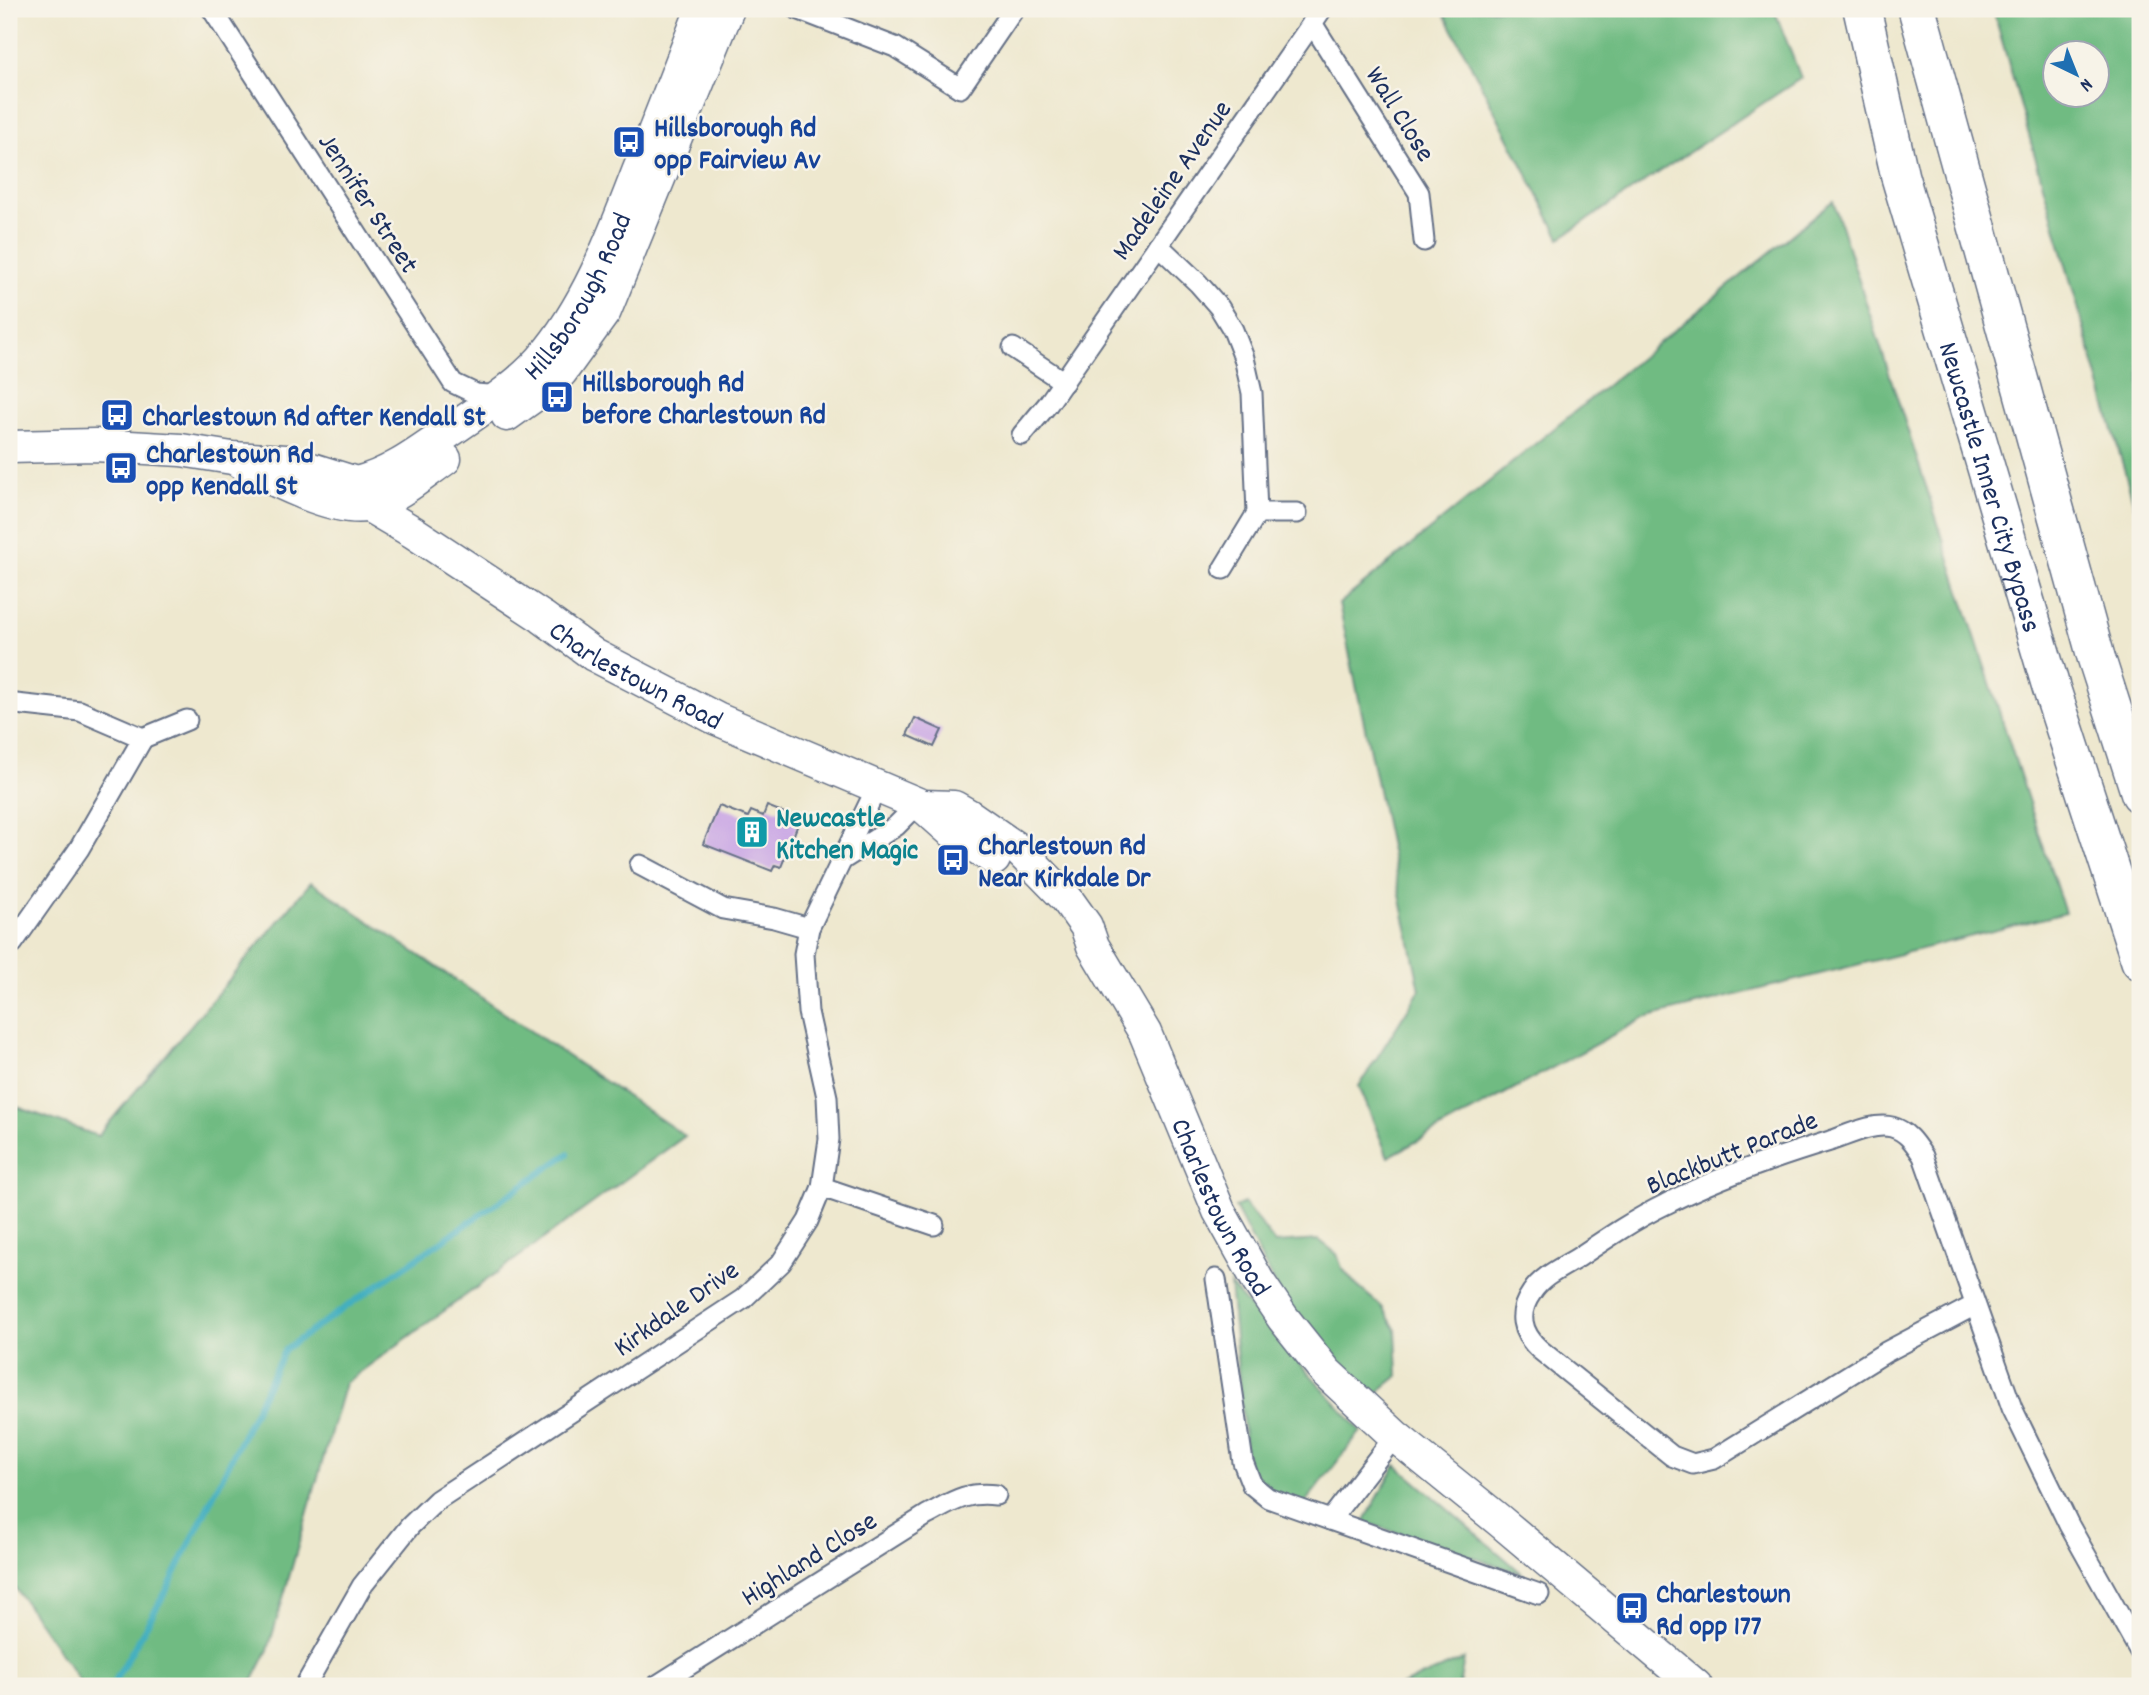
<svg xmlns="http://www.w3.org/2000/svg" width="2149" height="1695" font-family="Dekko,sans-serif">
  <rect width="100%" height="100%" fill="#f7f3e8"/>
  <filter id="ink" filterUnits="userSpaceOnUse"><feTurbulence type="fractalNoise" baseFrequency=".0143" numOctaves="2"/><feDisplacementMap in="SourceGraphic" scale="14" xChannelSelector="R" yChannelSelector="G"/><feConvolveMatrix kernelMatrix="1 2 1 2 8 2 1 2 1" color-interpolation-filters="sRGB"/></filter>
  <filter id="wash" filterUnits="userSpaceOnUse"><feTurbulence type="fractalNoise" baseFrequency=".00686" numOctaves="4" result="noise"/><feDisplacementMap in="SourceGraphic" scale="28" xChannelSelector="R" yChannelSelector="G"/><feGaussianBlur stdDeviation="1.57" result="paint"/><feColorMatrix in="noise" values="0 0 0 0 0 0 0 0 0 0 0 0 0 0 0 0 0 1.4 0 .05"/><feComposite in="paint" operator="in"/></filter>
  <g filter="url(#wash)">
    <rect width="100%" height="100%" fill="#eee8cf"/>
    <g fill="#70bb82" stroke="#467570" stroke-width="2" fill-rule="evenodd">
      <path d="M1442,9h332l27,69 -241,160z"/>
      <path d="M1993,9h147v516zM2096,52v42h-42v-42z"/>
      <path d="M1833,201l232,712 -421,105 -256,139 -29,-71 61,-96 -81,-386z"/>
      <path d="M311,882l374,254 -340,247 -77,267 -18,36h-167l-74,-107v-475l89,32z"/>
      <path d="M1244,1203l31,40 44,-3 18,14 5,14 14,17 26,22 14,23 2,46 -20,16 -5,8 -79,-78 -59,-115z"/>
      <path d="M1230,1285l131,146 -60,77 -53,-32z"/>
      <path d="M1396,1465l127,109 -159,-52z"/>
      <path d="M1464,1659l-5,27h-59z"/>
    </g>
    <g fill="none" stroke-linecap="round" stroke-linejoin="round">
      <path stroke="#42afc0" stroke-width="6" d="M112,1686l57,-100 116,-237 283,-195"/>
    </g>
    <g id="blocks">
      <g fill="#c7a3e4">
        <path d="M915,718l27,12 -8,17 -27,-12z"/>
        <path d="M719,806l29,11 3,-6 12,5 4,-10 33,13 -19,48 -6,-2 -3,6 -69,-27z"/>
      </g>
    </g>
  </g>
  <g filter="url(#ink)">
    <use href="#blocks" fill-opacity="0" stroke="#657086" stroke-width="2"/>
    <g fill="none" stroke-linecap="round" stroke-linejoin="round">
      <defs>
        <g id="street">
          <path d="M212,9l241,374 23,11 24,2"/>
          <path d="M797,9l98,38 65,41 54,-79"/>
          <path d="M1312,23l107,170 5,48"/>
          <path d="M1158,245l40,38 21,24 14,23 11,28 8,35 5,120 -34,56"/>
          <path d="M1013,348l51,34"/>
          <path d="M1022,435l26,-31 274,-395"/>
          <path d="M1257,513h40"/>
          <path d="M9,707l7,-3 64,7 63,27 -64,111 -66,94"/>
          <path d="M143,738l44,-18"/>
          <path d="M842,860l54,-34 22,-22"/>
          <path d="M640,865l83,44 51,9 35,10"/>
          <path d="M822,1187l112,38"/>
          <path d="M1216,1279l27,183 9,23 16,13 271,96"/>
          <path d="M1975,1305l-89,47 -172,107 -21,5 -21,-8 -133,-107c-18,-17 -22,-36 -7,-57 10,-16 31,-25 47,-35 28,-19 56,-38 87,-53 52,-27 108,-46 164,-63 18,-6 44,-19 62,-14 15,4 23,17 31,29l89,252 57,117 71,127"/>
          <path d="M1330,1520l65,-84"/>
          <path d="M305,1686l57,-100 48,-60 27,-26 306,-201 38,-36 27,-42 14,-34 7,-48 -2,-42 -19,-85 -4,-58 5,-26 68,-141"/>
          <path d="M656,1686l271,-171c25,-13 39,-24 69,-20"/>
        </g>
        <g id="primary">
          <path d="M507,415l38,-27 16,-16 44,-61 123,-302"/>
          <path id="s1" d="M9,447l86,-2 86,5 51,8 54,3 70,22c35,-8 68,-34 97,-54 30,-21 63,-41 88,-69 46,-53 72,-123 97,-188 22,-54 43,-109 64,-163"/>
          <path d="M240,462c28,16 100,53 131,43 27,-9 51,-30 74,-46"/>
          <path id="s2" d="M356,483l13,23 44,26 129,85 52,38 123,64 206,87 27,24 44,29"/>
          <path id="s3" d="M923,806l31,1 14,8 52,36 46,47 20,28 7,20 52,87 74,178 39,70 25,37 43,54 69,64 105,85 196,165"/>
        </g>
        <g id="highway">
          <path id="s4" d="M1862,9l38,168 151,510 89,274"/>
          <path d="M1917,9l179,648 44,137"/>
        </g>
      </defs>
      <use href="#street" stroke="#657086" stroke-width="23"/>
      <use href="#primary" stroke="#657086" stroke-width="35"/>
      <use href="#highway" stroke="#657086" stroke-width="40"/>
      <use href="#street" stroke="#fff" stroke-width="19"/>
      <use href="#primary" stroke="#fff" stroke-width="32"/>
      <use href="#highway" stroke="#fff" stroke-width="37"/>
    </g>
  </g>
  <defs>
    <symbol id="bus-square" viewBox="-11 -11 22 22"><rect x="-9" y="-9" width="18" height="18" rx="4" fill="#1a4fb4" stroke="#f7f3e8"/><path d="M-5-6H5V4H4V6H2V4H-2V6H-4V4H-5ZM-3.5-4V0h7V-4ZM-3.5 1.2v1.5H-2V1.2ZM2 1.2v1.5H3.5V1.2Z" fill="#fff"/></symbol>
    <symbol id="building-square" viewBox="-11 -11 22 22"><rect x="-9" y="-9" width="18" height="18" rx="4" fill="#0f9aa8" stroke="#f7f3e8"/><path d="M-4-6H4V6H1V3H-1V6H-4ZM-2.5-4.3h1.7v1.8h-1.7ZM.8-4.3h1.7v1.8H.8ZM-2.5-1h1.7V.8h-1.7ZM.8-1h1.7V.8H.8Z" fill="#fff"/></symbol>
  </defs>
  <g fill-rule="evenodd">
    <use href="#bus-square" x="610" y="123" width="38" height="38"/>
    <use href="#bus-square" x="538" y="378" width="38" height="38"/>
    <use href="#bus-square" x="98" y="396" width="38" height="38"/>
    <use href="#bus-square" x="102" y="449" width="38" height="38"/>
    <use href="#building-square" x="733" y="813" width="38" height="38"/>
    <use href="#bus-square" x="934" y="841" width="38" height="38"/>
    <use href="#bus-square" x="1613" y="1589" width="38" height="38"/>
  </g>
  <g text-anchor="middle" stroke-width="5" stroke-linejoin="round" paint-order="stroke">
    <g font-size="28" fill="#1b2f5e" stroke="#f7f3e8">
      <text transform="translate(1402 113) rotate(58)" y="10">Wall Close</text>
      <text transform="translate(1170 179) rotate(-55)" y="10">Madeleine Avenue</text>
      <text transform="translate(370 202) rotate(57)" y="10">Jennifer Street</text>
      <text dy="10" stroke="none"><textPath href="#s1" startOffset="649">Hillsborough Road</textPath></text>
      <text dy="10" stroke="none"><textPath href="#s4" startOffset="495">Newcastle Inner City Bypass</textPath></text>
      <text dy="10" stroke="none"><textPath href="#s2" startOffset="343">Charlestown Road</textPath></text>
      <text transform="translate(1731 1151) rotate(-22)" y="10">Blackbutt Parade</text>
      <text dy="10" stroke="none"><textPath href="#s3" startOffset="523">Charlestown Road</textPath></text>
      <text transform="translate(675 1307) rotate(-35)" y="10">Kirkdale Drive</text>
      <text transform="translate(808 1557) rotate(-32)" y="10">Highland Close</text>
    </g>
    <g font-size="28" font-weight="bold" fill="#164399" stroke="#f7f3e8" text-anchor="start">
      <text x="654" y="136">Hillsborough Rd<tspan x="654" dy="32">opp Fairview Av</tspan></text>
      <text x="582" y="391">Hillsborough Rd<tspan x="582" dy="32">before Charlestown Rd</tspan></text>
      <text x="142" y="425">Charlestown Rd after Kendall St</text>
      <text x="146" y="462">Charlestown Rd<tspan x="146" dy="32">opp Kendall St</tspan></text>
      <text x="978" y="854">Charlestown Rd<tspan x="978" dy="32">Near Kirkdale Dr</tspan></text>
      <text x="1656" y="1602">Charlestown<tspan x="1656" dy="32">Rd opp 177</tspan></text>
    </g>
    <g font-size="28" font-weight="bold" fill="#0d838f" stroke="#f7f3e8" text-anchor="start">
      <text x="776" y="826">Newcastle<tspan x="776" dy="32">Kitchen Magic</tspan></text>
    </g>
  </g>
  <rect width="2149" height="1695" fill="none" stroke="#f7f3e8" stroke-width="35"/>
  <g transform="translate(2076 74) rotate(137)"><circle r="33" fill="#f7f3e8" stroke="#9fa5b1" stroke-width="2"/>
  <path d="M0-5L12 26L0 18L-12 26Z" fill="#1f6fb2"/>
  <text y="-10" font-size="19" font-weight="bold" text-anchor="middle" fill="#1b2f5e">N</text>
  </g>
</svg>
